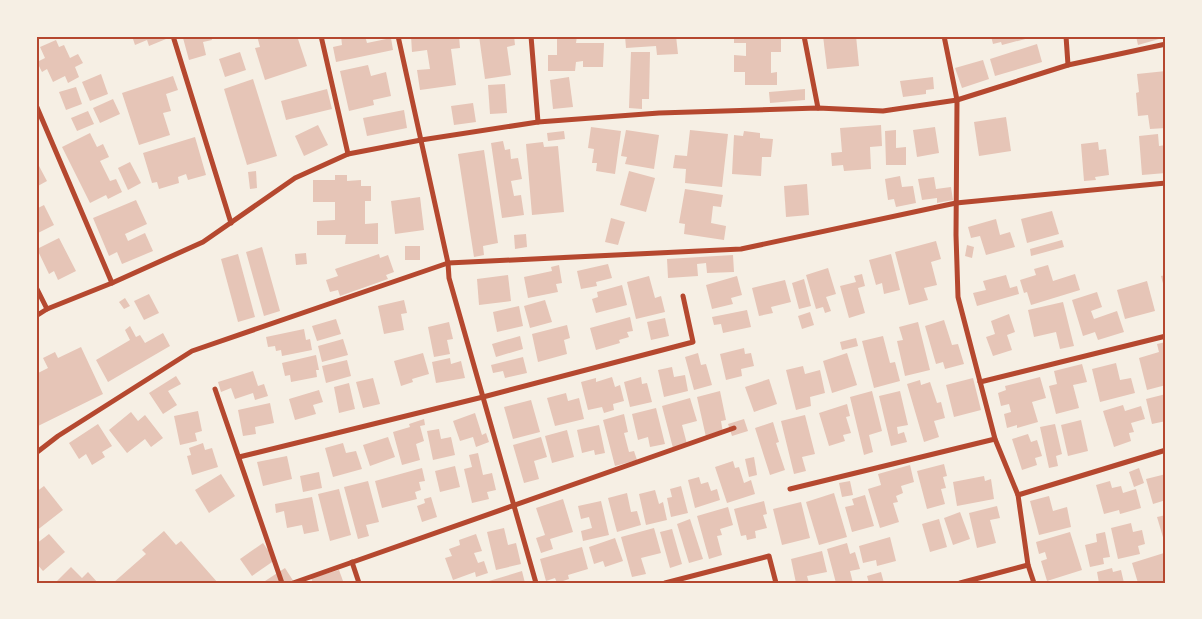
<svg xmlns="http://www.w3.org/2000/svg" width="1202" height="619" font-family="Manrope,sans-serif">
  <rect width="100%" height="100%" fill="#f6efe4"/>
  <g fill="#e6c5b7">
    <path d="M132,36h33l1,3 -17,7 -2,-6 -12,5z"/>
    <path d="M189,36h22l1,4 -9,2 3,13 -17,5 -6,-22z"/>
    <path d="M257,36h40l10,30 -42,14 -10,-32 5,-1z"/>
    <path d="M341,36h24l2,7 24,-5 2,12 -57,12 -3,-15 9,-2z"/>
    <path d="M411,36h48l1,12 -9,1 5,36 -36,5 -3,-20 13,-1 -3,-19 -15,2z"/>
    <path d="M479,36h35l1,9 -8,2 4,28 -26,4z"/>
    <path d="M557,36h20l-1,7h28l-1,24h-20v-6l-7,1 -1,9h-27v-16h9z"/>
    <path d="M625,36h51l2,18 -21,1 -1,-9 -30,2z"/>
    <path d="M734,36h47v16h-10v21l6,-1v13h-32v-13h-11v-17l12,1v-13h-12z"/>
    <path d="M823,36h33l3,30 -32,3z"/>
    <path d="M991,36h42v1l-31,8 -1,-3 -8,2z"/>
    <path d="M1136,36h30v1l-28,8z"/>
    <path d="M56,40l3,7 5,-2 6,13 8,-4 5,9 -8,4 4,10 -11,6 -3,-7 -12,6 -6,-13 -5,3 -5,-10 8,-4 -5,-11z"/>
    <path d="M1037,44l5,18 -47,14 -5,-17z"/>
    <path d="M240,52l6,18 -21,7 -6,-18z"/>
    <path d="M631,52h19l-1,47h-7v10l-13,-1z"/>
    <path d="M983,60l6,19 -27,9 -7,-20z"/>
    <path d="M368,65l3,11 15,-4 5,24 -18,4 1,5 -25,6 -9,-40z"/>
    <path d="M1166,71v57l-16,1 -2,-14 -10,1 -2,-23 3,-1 -2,-18z"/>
    <path d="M101,74l7,20 -18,7 -8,-19z"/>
    <path d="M173,76l5,14 -12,4 5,17 -8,2 7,22 -31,10 -17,-52z"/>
    <path d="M569,77l4,30 -20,2 -3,-29z"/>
    <path d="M933,77l1,12 -8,1v4l-23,3 -3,-16z"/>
    <path d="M253,79l24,77 -30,9 -23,-76z"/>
    <path d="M505,84l2,29 -17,1 -2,-29z"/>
    <path d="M76,87l6,17 -16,6 -7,-18z"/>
    <path d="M327,89l5,20 -46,11 -5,-19z"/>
    <path d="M805,89v11l-35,3 -1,-11z"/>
    <path d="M113,99l7,15 -20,9 -7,-15z"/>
    <path d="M473,103l3,19 -22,3 -3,-19z"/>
    <path d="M404,110l3,18 -40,8 -4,-18z"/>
    <path d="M88,111l6,13 -17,7 -6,-13z"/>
    <path d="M1006,117l5,34 -32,5 -5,-34z"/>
    <path d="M318,125l10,20 -24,11 -9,-20z"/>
    <path d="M881,125l1,21 -12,1 1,22 -27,2 -1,-6 -11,1 -1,-13 11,-1 -2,-24z"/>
    <path d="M591,127l30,4 -6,43 -19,-3 1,-8h-5l2,-14 -6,-1z"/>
    <path d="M935,127l4,26 -22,4 -4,-27z"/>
    <path d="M626,130l33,5 -5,34 -29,-5 2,-7 -6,-1z"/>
    <path d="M690,130l38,4 -6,53 -37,-4 1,-14 -13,-1 2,-13 12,1z"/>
    <path d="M896,130v18l10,-1v18h-20l-1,-34z"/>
    <path d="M564,131l1,8 -17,2 -1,-8z"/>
    <path d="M744,131l16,2v5l13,1 -2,18h-9l-1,19 -29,-2 2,-39 9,1z"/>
    <path d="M90,133l7,14 6,-3 6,13 -9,4 10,20 6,-2 6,13 -14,7 -2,-4 -16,8 -28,-56z"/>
    <path d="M1158,134l1,12 7,-1v28l-24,2 -3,-39z"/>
    <path d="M195,137l11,38 -18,5 -2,-6 -8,3 1,6 -20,6 -2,-7 -5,1 -9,-30z"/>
    <path d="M503,141l2,9 5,-1 1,10 7,-1 4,21 -11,2 3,15 7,-1 3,20 -22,3 -11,-75z"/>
    <path d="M543,142l1,5 14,-1 6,66 -32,3 -6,-71z"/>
    <path d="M1098,142l1,8 7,-1 3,26 -14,2 1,3 -12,1 -3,-37z"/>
    <path d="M484,150l14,93 -15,3 1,9 -10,2 -16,-103z"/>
    <path d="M130,162l11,21 -13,7 -10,-22z"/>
    <path d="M39,166l8,15 -11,6v-19z"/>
    <path d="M256,171l1,17 -7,1 -2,-17z"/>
    <path d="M629,171l26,7 -9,34 -26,-7z"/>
    <path d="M335,175h12v6l14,-1v6h10v15h-6v23l13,-1v21h-33l1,-9h-29v-14l18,-1v-18h-22v-22h22z"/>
    <path d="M900,176l2,11 11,-1 3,17 -20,4 -2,-8 -6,1 -3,-21z"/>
    <path d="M934,177l2,12 15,-2 2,13 -16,3v-5l-15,2 -4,-21z"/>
    <path d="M807,184l2,31 -23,2 -2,-31z"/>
    <path d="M685,189l38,6 -2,12 -8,-1 -2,17 15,3 -2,14 -40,-6 1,-10 -6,-1z"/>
    <path d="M420,197l4,33 -29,4 -4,-33z"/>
    <path d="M136,200l11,24 -22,10 3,7 17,-8 8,18 -31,13 -5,-12 -8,4 -16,-38z"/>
    <path d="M44,205l10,20 -18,9v-25z"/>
    <path d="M1052,211l7,23 -32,9 -6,-24z"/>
    <path d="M611,218l14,4 -7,23 -13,-3z"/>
    <path d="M996,219l4,16 10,-3 5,15 -29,8 -6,-19 -9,2 -3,-11z"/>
    <path d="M526,234l1,13 -12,2 -1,-14z"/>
    <path d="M59,238l17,33 -18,9 -4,-9 -5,3 -12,-25z"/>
    <path d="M1062,240l2,7 -33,9 -1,-7z"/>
    <path d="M936,241l5,18 -10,3 6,23 -13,3 4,12 -19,5 -14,-53z"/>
    <path d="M967,245l7,2 -2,11 -7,-2z"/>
    <rect x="405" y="246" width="15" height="14"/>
    <path d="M262,247l18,64 -16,5 -18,-64z"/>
    <path d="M306,253l1,11 -11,1 -1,-11z"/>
    <path d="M238,254l17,63 -17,5 -17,-63z"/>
    <path d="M379,254l1,4 8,-3 6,17 -8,3 2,4 -48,17 -2,-6 -8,2 -4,-12 12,-4 -3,-7z"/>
    <path d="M891,254l9,36 -16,4 -2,-11 -6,2 -7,-25z"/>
    <path d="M733,255l1,17 -27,1 -1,-10 -9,1 1,12 -30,2 -1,-19z"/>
    <path d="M608,264l4,14 -16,4 1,4 -16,3 -4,-18z"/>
    <path d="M559,265l3,18 -6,1 2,8 -30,6 -4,-21 28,-6 -1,-4z"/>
    <path d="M1048,265l5,16 22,-7 5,16 -49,15 -4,-13 -3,1 -4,-13 16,-5 -2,-6z"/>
    <path d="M828,268l8,26 -10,3 5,14 -6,2 -2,-6 -7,2 -10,-34z"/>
    <path d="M862,274l3,12 -7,2 7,25 -16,5 -9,-32 16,-4 -2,-6z"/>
    <path d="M508,275l3,26 -32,4 -2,-26z"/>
    <path d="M1006,275l4,13 7,-2 2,8 -42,12 -4,-13 13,-3 -3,-9z"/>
    <path d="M1166,275v15l-1,1 -4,-15z"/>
    <path d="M649,276l6,22 6,-2 4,16 -29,7 -9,-37z"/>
    <path d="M737,276l5,19 -11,3 2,6 -21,5 -6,-24z"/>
    <path d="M804,279l7,27 -12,3 -7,-26z"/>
    <path d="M785,280l6,22 -20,5 2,6 -14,3 -7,-28z"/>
    <path d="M1147,281l8,30 -30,8 -8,-29z"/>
    <path d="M622,285l5,20 -31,8 -4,-14 6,-2 -1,-5z"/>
    <path d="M1097,292l5,15 -11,4 3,8 23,-8 7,21 -26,8 -3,-8 -12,4 -11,-36z"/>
    <path d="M149,294l10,19 -15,7 -10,-19z"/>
    <path d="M125,298l5,8 -6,3 -5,-7z"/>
    <path d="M404,300l3,13 -6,1 3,16 -20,4 -6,-28z"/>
    <path d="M545,300l7,22 -22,6 -6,-22z"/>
    <path d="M1063,302l11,44 -14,3 -4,-17 -22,5 -6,-27z"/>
    <path d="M519,306l4,20 -26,6 -4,-20z"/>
    <path d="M747,310l4,17 -28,6 -2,-9 -7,1 -2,-8z"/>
    <path d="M810,312l4,13 -12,4 -4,-13z"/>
    <path d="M1009,314l6,18 -8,3 5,15 -19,6 -7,-19 9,-3 -4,-13z"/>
    <path d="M630,317l3,14 -6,1 2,5 -10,3 1,3 -24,7 -6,-22z"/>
    <path d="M665,318l4,18 -18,4 -4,-18z"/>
    <path d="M336,319l5,15 -24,7 -5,-15z"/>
    <path d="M944,320l8,25 6,-1 6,20 -19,5 -2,-7 -7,2 -11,-38z"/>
    <path d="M449,322l4,17 -6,1 3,14 -16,3 -6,-30z"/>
    <path d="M918,322l12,48 -25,6 -8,-35 6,-1 -4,-13z"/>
    <path d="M567,325l3,13 -6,2 3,14 -29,8 -6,-28z"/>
    <path d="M130,326l6,11 4,-2 5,8 18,-10 7,13 -62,36 -12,-22 34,-20 -5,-10z"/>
    <path d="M304,329l2,11 4,-1 2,11 -30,6 -1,-6 -5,1 -1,-5 -7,1 -2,-10z"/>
    <path d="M520,336l3,13 -27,8 -4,-13z"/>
    <path d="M883,336l7,27 5,-1 5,19 -26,7 -12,-47z"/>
    <path d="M856,338l2,8 -16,4 -2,-8z"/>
    <path d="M343,339l5,16 -26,7 -4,-16z"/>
    <path d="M1166,342v16h-2l2,7v20l-19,5 -8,-32 20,-6 -2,-8z"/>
    <path d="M81,347l22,47 -67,33v-53l12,-6 -5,-10 12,-6 3,6z"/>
    <path d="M744,348l1,6 6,-1 3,13 -13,3 1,7 -16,4 -6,-26z"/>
    <path d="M423,353l6,21 -17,5 1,3 -12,4 -7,-25z"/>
    <path d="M698,353l3,12 5,-1 6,21 -18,5 -9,-33z"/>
    <path d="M847,353l10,32 -25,8 -9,-32z"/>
    <path d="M316,355l3,15h-3l1,7 -26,5 -1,-7 -5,1 -3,-13z"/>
    <path d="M523,357l4,16 -22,5 -2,-7 -10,2 -2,-8z"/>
    <path d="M450,358l1,6 10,-3 4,17 -29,5 -4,-21z"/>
    <path d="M347,360l4,16 -25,7 -4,-17z"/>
    <path d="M1116,363l4,17 11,-2 4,15 -35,9 -8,-33z"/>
    <path d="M1082,364l5,18 -14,3 6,23 -23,6 -7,-28 8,-2 -3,-13z"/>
    <path d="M803,366l2,8 15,-4 5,23 -15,4 1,9 -15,4 -10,-40z"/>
    <path d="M672,367l2,10 11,-2 3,16 -24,6 -6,-27z"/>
    <path d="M253,371l5,15 6,-2 4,12 -13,4 -2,-7 -18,6 -4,-11 -10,4 -3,-10z"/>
    <path d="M176,376l5,8 -13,7 9,14 -14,9 -14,-21z"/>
    <path d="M612,377l3,10 5,-2 4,16 -11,3 1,6 -10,3 -2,-6 -14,3 -7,-28 15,-4v4z"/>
    <path d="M641,377l1,7 5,-1 5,19 -22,5 -6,-25z"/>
    <path d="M1040,377l6,21 -14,4 6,20 -21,6v-3l-10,3 -3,-14 7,-2 -2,-8 -8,2 -3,-13 8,-3 -1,-4z"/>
    <path d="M373,378l7,26 -17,4 -7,-26z"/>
    <path d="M973,378l8,32 -27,7 -8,-32z"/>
    <path d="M769,379l8,25 -23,8 -9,-25z"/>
    <path d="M920,380l1,5 9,-3 7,21 4,-1 4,16 -11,3 5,16 -15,5 -17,-58z"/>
    <path d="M349,383l6,26 -16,4 -5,-26z"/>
    <path d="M319,390l4,12 -10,3 3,9 -21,6 -6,-21z"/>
    <path d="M720,391l6,29 -5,1 2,12 -17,4 -9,-40z"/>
    <path d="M872,391l10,40 -13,4 4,17 -9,3 -14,-58z"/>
    <path d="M900,391l8,34 -11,2 1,7 6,-2 3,10 -16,4 -12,-50z"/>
    <path d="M566,393l2,8 11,-3 5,21 -29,7 -8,-28z"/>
    <path d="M1166,394v27l-14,3 -6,-25z"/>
    <path d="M690,398l7,23 -15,4 5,19 -14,4 -11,-42z"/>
    <path d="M531,400l9,32 -27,7 -9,-32z"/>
    <path d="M270,403l4,20 -19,4 1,7 -13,2 -5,-26z"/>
    <path d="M847,404l3,12 -4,1 5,16 -8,2 2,6 -16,5 -10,-33z"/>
    <path d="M1123,405l2,6 16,-5 4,13 -14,4 3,9 -5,1 2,8 -17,6 -11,-36z"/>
    <path d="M656,408l9,36 -15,3 -2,-10 -10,3 -6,-26z"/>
    <path d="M198,411l4,20 -7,2 2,8 -17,4 -6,-29z"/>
    <path d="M131,412l7,9 7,-6 18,23 -12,9 -6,-8 -18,14 -18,-23z"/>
    <path d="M475,413l7,22 4,-2 3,9 -13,5 -3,-10 -13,4 -7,-20z"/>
    <path d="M624,414l4,18 -4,1 5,19 5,-1 3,9 -22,6 -12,-46z"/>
    <path d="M805,415l10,39 -13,3 4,14 -12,3 -13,-53z"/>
    <path d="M424,419l1,6 -5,1 4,15 -8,3 4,16 -18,5 -9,-33 17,-5 -1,-3z"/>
    <path d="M744,419l4,12 -16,5 -4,-12z"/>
    <path d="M1081,420l7,31 -20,5 -7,-31z"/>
    <path d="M773,422l6,20 -3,1 9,27 -15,5 -15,-47z"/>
    <path d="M98,424l14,22 -10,6 3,5 -13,8 -6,-11 -7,5 -10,-16z"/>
    <path d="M1055,424l7,30 -6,2 2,10 -9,2 -9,-41z"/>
    <path d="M599,425l6,28 -10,2 -1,-5 -12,3 -5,-23z"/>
    <path d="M439,429l2,10 10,-2 4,18 -22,5 -6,-29z"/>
    <path d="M567,430l7,27 -22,6 -7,-27z"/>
    <path d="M1028,434l3,8 6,-2 5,16 -7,2 2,7 -15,5 -10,-31z"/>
    <path d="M388,437l7,20 -25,9 -7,-21z"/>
    <path d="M541,437l6,20 -13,4 5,18 -15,4 -11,-38z"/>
    <path d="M203,443l2,7 7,-2 6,19 -26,8 -5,-19 4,-1 -2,-7z"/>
    <path d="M343,443l3,10 10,-2 6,18 -29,8 -8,-29z"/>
    <path d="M478,453l5,22 9,-2 4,17 -9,2 2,7 -17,4 -8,-34 8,-2 -3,-12z"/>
    <path d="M287,456l5,23 -29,7 -6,-24z"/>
    <path d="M754,457l3,18 -8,2 -4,-18z"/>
    <path d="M733,461l2,7 4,-1 5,16 7,-3 4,14 -28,9 -12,-36z"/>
    <path d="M944,464l3,12 -4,1 3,11 -5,1 4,15 -18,5 -10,-38z"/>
    <path d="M910,465l4,17 -13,4 2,7 -7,3 2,6 -5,1 6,19 -19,6 -12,-39 13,-4 -3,-11z"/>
    <path d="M455,466l5,21 -20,5 -5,-21z"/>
    <path d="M422,468l3,13 -6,1 2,8 -6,2 2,7 -35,9 -7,-27z"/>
    <path d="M1139,468l5,15 -10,4 -5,-15z"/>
    <path d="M319,472l3,16 -19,4 -3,-16z"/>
    <path d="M221,474l14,22 -26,17 -14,-23z"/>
    <path d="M1166,474v26l-13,4 -7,-25z"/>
    <path d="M984,476l1,5 6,-2 3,20 -37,7 -4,-24z"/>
    <path d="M699,477l2,7 7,-2 3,9 6,-2 3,11 -25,8 -7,-28z"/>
    <path d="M368,481l11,41 -13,3 3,11 -11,3 -14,-52z"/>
    <path d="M850,481l3,14 -11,2 -3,-14z"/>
    <path d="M1110,481l2,7 9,-2 2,7 13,-4 5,19 -21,6 -1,-4 -15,4 -8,-29z"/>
    <path d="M44,486l19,24 -27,21v-39z"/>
    <path d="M681,486l7,27 -17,4 -4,-19 5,-1 -2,-8z"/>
    <path d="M339,489l12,46 -21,6 -12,-47z"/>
    <path d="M655,490l4,14 4,-2 4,18 -21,5 -7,-31z"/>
    <path d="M627,493l4,19 6,-1 4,14 -24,7 -9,-34z"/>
    <path d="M834,493l13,44 -28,8 -13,-43z"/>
    <path d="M865,495l9,31 -22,6 -7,-25 9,-2 -2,-6z"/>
    <path d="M1049,496l4,15 14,-4 4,20 -32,8 -9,-34z"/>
    <path d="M312,497l7,34 -15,3 -2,-9 -15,3 -3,-17 -8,2 -1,-9z"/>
    <path d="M431,497l6,20 -15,5 -5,-16 8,-3 -1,-4z"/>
    <path d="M563,499l10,33 -23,7 3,10 -12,4 -5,-15 9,-3 -9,-27z"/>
    <path d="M601,501l8,34 -26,6 -2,-10 11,-3 -3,-11 -8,2 -3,-13z"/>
    <path d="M764,501l3,13 -4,1 4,13 -12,3 1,7 -9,2 -1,-5 -5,1 -7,-27z"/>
    <path d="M801,502l9,36 -28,7 -9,-36z"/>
    <path d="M997,506l3,12 -10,2 6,23 -19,5 -8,-35z"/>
    <path d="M728,507l5,18 -13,4 2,6 -5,1 5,19 -13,4 -12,-43z"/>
    <path d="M960,512l10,27 -17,6 -9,-27z"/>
    <path d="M1166,515v29h-1l-8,-27z"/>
    <path d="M690,519l13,40 -14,4 -12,-39z"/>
    <path d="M939,519l8,28 -17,5 -8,-28z"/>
    <path d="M1131,523l2,9 9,-2 3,14 -7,2 2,8 -22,5 -7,-31z"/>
    <path d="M504,528l4,17 8,-2 5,21 -25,6 -9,-38z"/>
    <path d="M654,528l7,25 -20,5 5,16 -14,3 -11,-40z"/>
    <path d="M672,529l10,35 -12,4 -10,-36z"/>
    <path d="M164,531l12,14 5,-4 37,42h-105l33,-29 -4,-4z"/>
    <path d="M1070,532l12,38 -35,11 -6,-20 6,-2 -2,-7 -6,2 -3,-12z"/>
    <path d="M1105,532l5,25 -7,1 1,6 -14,3 -5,-22 12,-3 -1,-8z"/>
    <path d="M49,534l16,18 -22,19 -7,-8v-19z"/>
    <path d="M476,534l6,17 -8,2 4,10 6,-2 4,12 -12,4 -1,-5 -22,8 -8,-22 7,-2 -3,-7 11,-4 -1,-5z"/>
    <path d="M890,537l6,24 -19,5 -1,-6 -13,3 -4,-17z"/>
    <path d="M615,538l8,23 -18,6 -2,-6 -9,3 -5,-17z"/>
    <path d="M263,543l12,17 -23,16 -12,-17z"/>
    <path d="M847,543l3,11 5,-2 5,17 -10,2 3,12h-17l-9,-34z"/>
    <path d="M582,547l6,22 -20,6 1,4 -12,4 -2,-5 -9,3 -6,-22z"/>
    <path d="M822,551l5,21 -20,4 2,7h-13l-5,-24z"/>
    <path d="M1164,553l2,7v20l-9,3h-19l-6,-20z"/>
    <path d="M71,567l11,11 6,-6 10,11h-43z"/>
    <path d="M285,568l9,14 -1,1h-31z"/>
    <path d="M1112,568l1,4 8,-2 3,13h-25l-2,-11z"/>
    <path d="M339,570l4,11 -30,2 -2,-5z"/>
    <path d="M522,571l3,12h-35l-1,-2z"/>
    <path d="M881,572l3,11h-15l-2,-7z"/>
  </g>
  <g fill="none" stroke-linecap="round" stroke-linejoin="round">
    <g stroke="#b5482f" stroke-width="5">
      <path d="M173,36l58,187"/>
      <path d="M321,36l27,118"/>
      <path d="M398,36l50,227 1,15 87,305"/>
      <path d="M531,36l7,86"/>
      <path d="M804,36l14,72"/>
      <path d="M944,36l13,64 -1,135 2,62 37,142 23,56 10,70 6,18"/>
      <path d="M1066,36l2,29"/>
      <path d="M36,105l76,178"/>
      <path d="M36,287l11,22"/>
      <path d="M36,316l11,-7 65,-26 91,-41 92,-64 53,-24 73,-14 117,-18 121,-9 159,-5 65,3 74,-11 111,-35 98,-21"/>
      <path d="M980,382l186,-46"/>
      <path d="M215,389l67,194"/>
      <path d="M36,453l22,-17 134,-85 256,-88 293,-14 215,-46 210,-20"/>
      <path d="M239,457l244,-60 210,-55 -10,-46"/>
      <path d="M790,489l205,-50"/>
      <path d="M1018,495l148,-45"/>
      <path d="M352,562l7,21"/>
      <path d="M293,583l441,-155"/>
      <path d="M665,583l104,-27 7,27"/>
      <path d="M960,583l68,-18"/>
    </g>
  </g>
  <rect width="1202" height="619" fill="none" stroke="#f6efe4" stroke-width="75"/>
  <rect x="38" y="38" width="1126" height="544" fill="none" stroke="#b5482f" stroke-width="2"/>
</svg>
